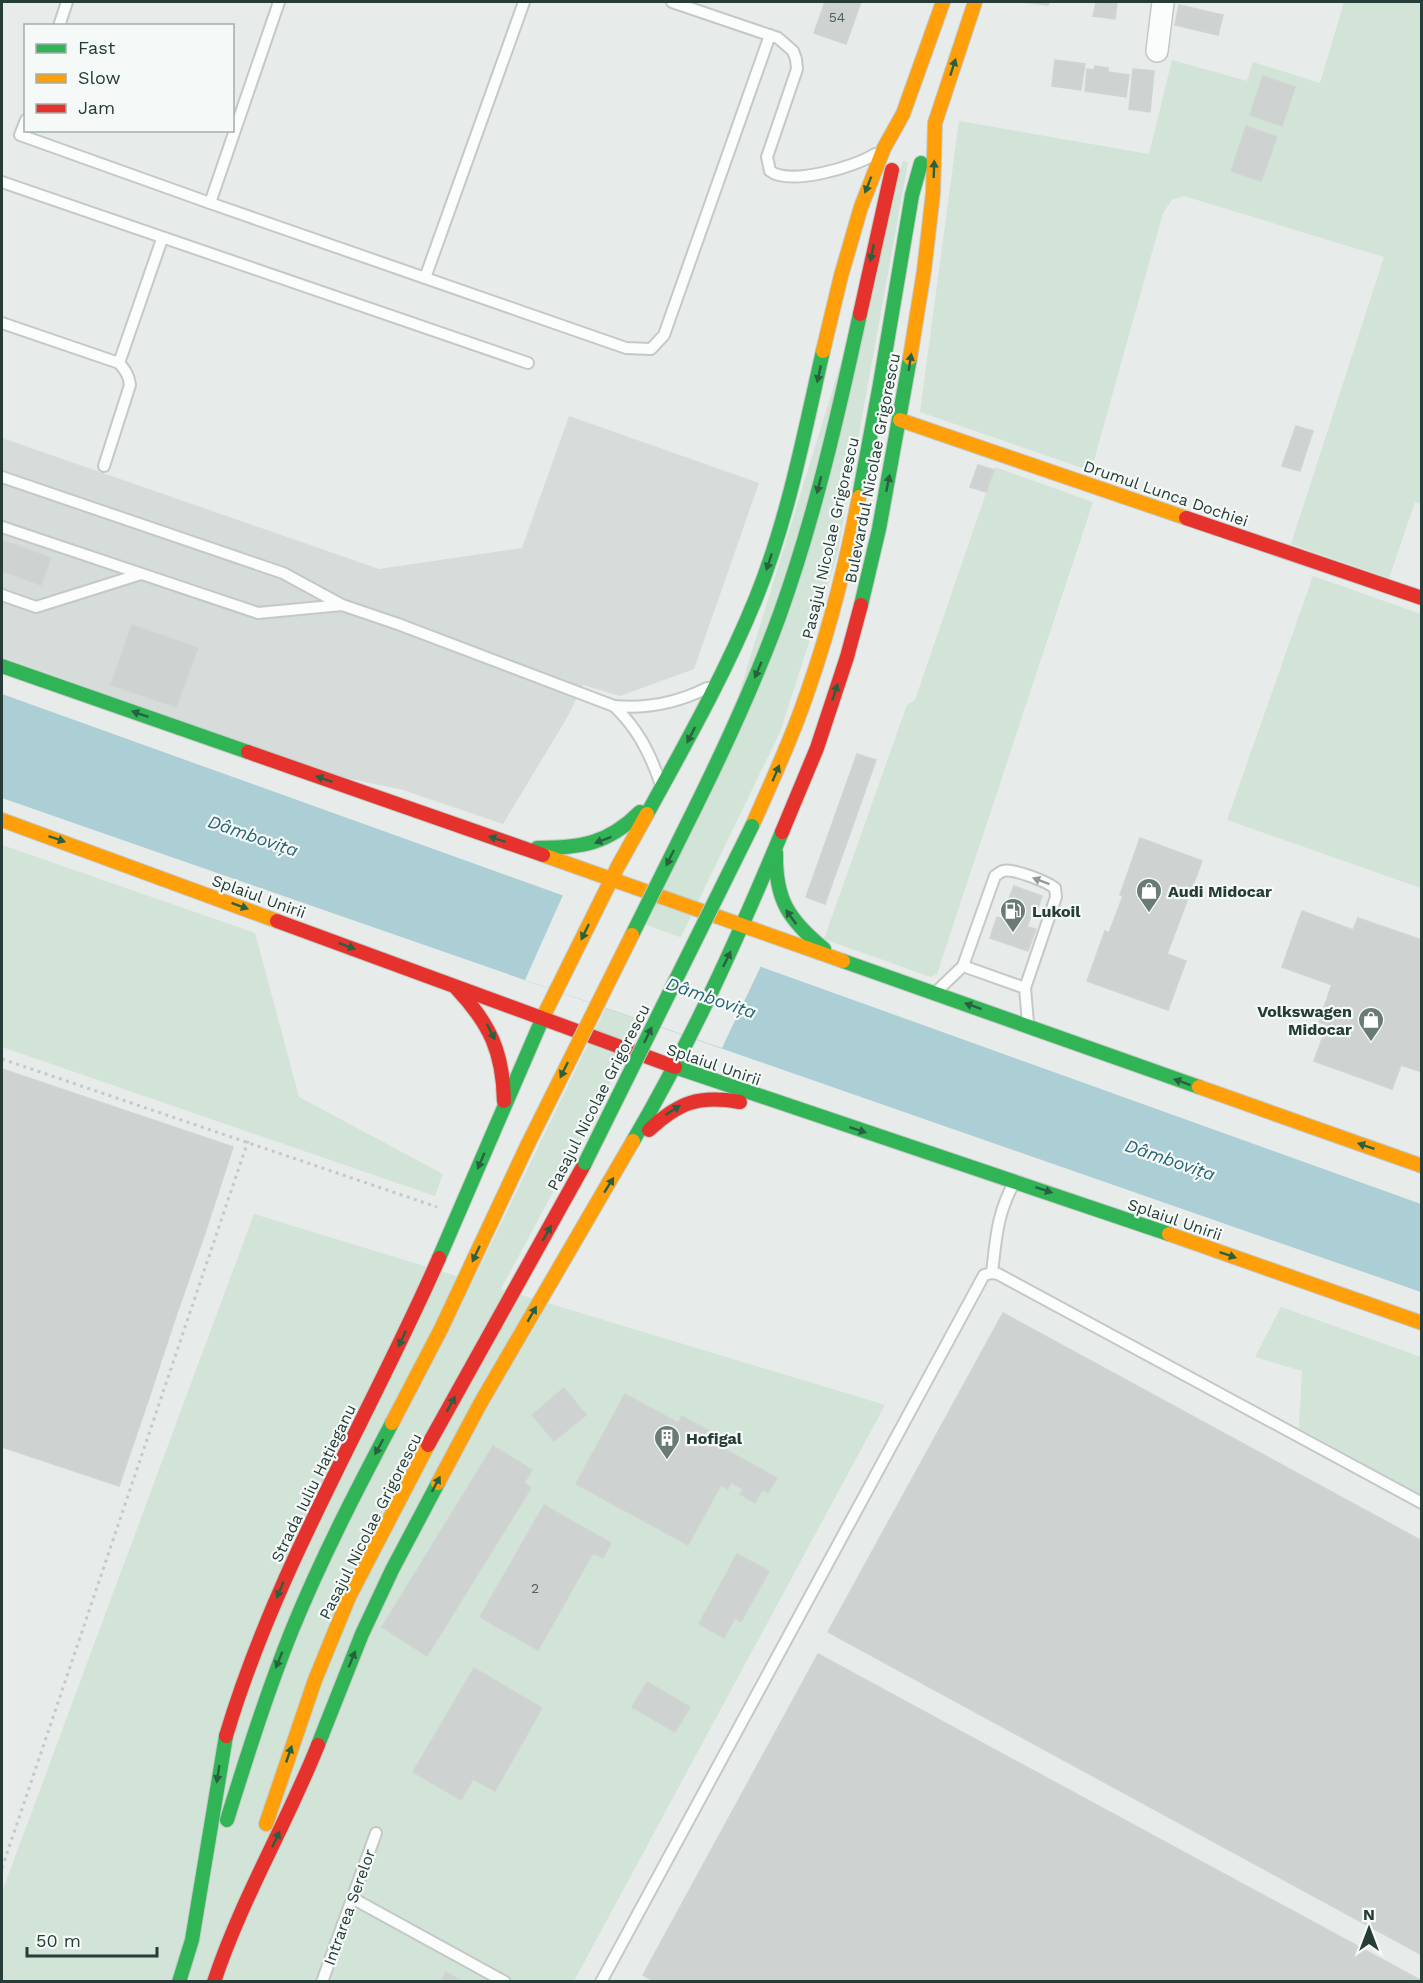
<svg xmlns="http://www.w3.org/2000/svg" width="1423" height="1983" font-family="'Work Sans',sans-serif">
  <rect width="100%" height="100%" fill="#e7ebe9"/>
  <path fill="#d5dcd9" d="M569,416l190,67 -65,186 -74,27 -37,-11 -15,31 -65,108 -100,-34 -61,-13 -340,-120v-219l377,131 143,-21z"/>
  <g fill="#d2e3d7">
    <path d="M1344,2h77v502l-6,-2 -26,76 -98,-34 93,-287 -200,-61 -12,4 -9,13 -72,258 -171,-59 39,-291 190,33 23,-94 75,21 6,-19 67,21z"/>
    <path d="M903,161l5,1 -71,394 -57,176 -184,380 -95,177 384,116 -311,576h-572v-89l252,-678 219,67 233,-480z"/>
    <path d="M995,467l98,35 -156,472 -6,3 -107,-38 83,-234 8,-5z"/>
    <path d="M1313,576l108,38v274l-194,-68z"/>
    <path d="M2,845l253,88 44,164 144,77 -8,22 -433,-149z"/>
    <path d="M1281,1307l140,50v138l-122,-67 3,-57 -47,-14z"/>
  </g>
  <path fill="#acced5" d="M2,694l1419,510v88l-1419,-494z"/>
  <path fill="#e7ebe9" d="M563,895l198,71 -39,82 -197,-68z"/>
  <g fill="#ced2d1" stroke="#d0d4d2" stroke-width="1.5">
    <path d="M825,2h36l-15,42 -32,-11z"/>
    <path d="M1022,2h27l-1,3z"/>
    <path d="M1096,2h21l-2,17 -22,-3z"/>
    <path d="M1179,5l44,10 -5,20 -43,-10z"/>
    <path d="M1055,60l30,4 -4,26 -29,-4z"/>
    <path d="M1095,66l13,2v4l21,3 -3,22 -41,-6 2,-22 7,1z"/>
    <path d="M1133,69l21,2 -4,41 -21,-3z"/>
    <path d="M1263,76l32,11 -13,39 -32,-11z"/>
    <path d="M1246,126l31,11 -16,44 -30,-10z"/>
    <path d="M1296,426l17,5 -13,40 -18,-5z"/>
    <path d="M978,465l16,5 -8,22 -16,-5z"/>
    <path d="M2,540l49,18 -10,27 -39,-14z"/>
    <path d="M132,625l66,23 -22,59 -65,-22z"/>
    <path d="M857,754l19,6 -51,144 -19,-7z"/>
    <path d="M1140,838l62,23 -35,93 19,7 -18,49 -81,-29 18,-50 4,2 14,-37 -3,-1z"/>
    <path d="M1014,886l28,10 -7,21 -29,-10z"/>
    <path d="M1009,909l22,7 -4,11 9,2 -8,22 -38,-13 7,-21 8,3z"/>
    <path d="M1302,911l51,19 5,-12 64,22v77l-140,-50z"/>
    <path d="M1332,984l90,33v55l-21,-7 -9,24 -78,-28 13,-36 -8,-3z"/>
    <path d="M2,1069l231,78 -28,86 -203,-69z"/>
    <path d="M2,1164l203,69 -29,83 -174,-59z"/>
    <path d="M2,1257l174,59 -27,82 -147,-50z"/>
    <path d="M1003,1313l419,228v414l-594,-323z"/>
    <path d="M2,1348l147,50 -30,88 -117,-39z"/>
    <path d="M564,1388l22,27 -32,26 -22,-26z"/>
    <path d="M625,1394l53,29 4,-7 37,20 -4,8 62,34 -9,15 -6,-3 -7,13 -15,-9 3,-5 -12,-7 -3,7 -7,-4 -33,60 -112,-61z"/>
    <path d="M493,1446l39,24 -8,13 7,5 -104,168 -45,-29z"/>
    <path d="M544,1505l67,38 -8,15 -10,-5 -55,97 -58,-33z"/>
    <path d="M737,1554l32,17 -28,51 -6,-4 -11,20 -25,-14z"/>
    <path d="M818,1654l604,327v1h-767l-12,-7z"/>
    <path d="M474,1668l68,40 -47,83 -22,-12 -12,21 -48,-28z"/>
    <path d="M647,1682l43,25 -15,25 -43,-25z"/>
    <path d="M446,1972l17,10h-22z"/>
  </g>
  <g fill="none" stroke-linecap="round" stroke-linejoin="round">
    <defs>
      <g id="lane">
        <path d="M672,2l106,36 15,13 3,8 1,10 -30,88 3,14c20,15 85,-4 105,-17"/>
        <path d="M59,26l8,-24"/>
        <path d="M26,120l-6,15 190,68 69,-201"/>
        <path d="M2,182l526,181"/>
        <path d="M210,203l416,145 25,1 13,-14 106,-300"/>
        <path d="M425,278l99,-276"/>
        <path d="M2,323l117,40c6,7 10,12 11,22l-26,81"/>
        <path d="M119,363l43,-124"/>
        <path d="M2,477l281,96 59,32"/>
        <path d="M2,527l256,86 84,-8 56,19 216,82c33,3 63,-3 93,-18"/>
        <path d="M2,595l34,12 105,-33"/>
        <path d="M614,706c23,22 35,45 46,76"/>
        <path d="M963,966l32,-90c3,-2 5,-4 8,-5 11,-3 44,11 52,17l1,9 -31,91"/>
        <path d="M938,990l25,-24 62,22 3,35"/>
        <path d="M992,1273c4,-35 5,-60 23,-92"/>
        <path d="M352,1898l153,84"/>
        <path d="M322,1982l54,-149"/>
        <path d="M601,1982l383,-707 8,-2 6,1 424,229"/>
      </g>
      <path id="street" d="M1157,51l6,-49"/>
      <g id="fast">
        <path d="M859,497l21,-113 32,-189 9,-32"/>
        <path d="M861,605l18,-76 31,-171"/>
        <path d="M2,666l246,86"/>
        <path d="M696,806c31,-63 60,-126 84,-192 35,-98 58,-199 80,-300"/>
        <path d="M647,814c39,-71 79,-142 109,-216 32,-79 48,-164 67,-247"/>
        <path d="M537,848c44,0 71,-4 103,-36"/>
        <path d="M776,853c-1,47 13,67 48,96"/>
        <path d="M843,961l356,126"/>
        <path d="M675,1067l494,167"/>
        <path d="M633,1141c58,-99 105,-203 149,-309"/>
        <path d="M439,1258l105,-243"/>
        <path d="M318,1745l44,-111 30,-64 46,-87"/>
        <path d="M227,1820c20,-64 40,-128 65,-190 29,-71 64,-139 100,-207"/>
        <path d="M179,1982l13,-42 34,-204"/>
      </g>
      <g id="slow">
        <path d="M823,351l18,-75 20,-69 23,-59 19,-34 40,-112"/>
        <path d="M910,358l14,-87 9,-78 2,-70 40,-121"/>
        <path d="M900,420l286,98"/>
        <path d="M2,820l275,101"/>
        <path d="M752,826c17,-38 34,-75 48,-113 26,-70 45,-143 59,-216"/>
        <path d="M543,855l300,106"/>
        <path d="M544,1015l73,-147 30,-54"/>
        <path d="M1199,1087l223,79"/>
        <path d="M1169,1234l253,89"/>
        <path d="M392,1423l49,-94 87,-185"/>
        <path d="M438,1483l42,-79 153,-263"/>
        <path d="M266,1824l49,-144 34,-83 79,-152"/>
      </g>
      <g id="jam">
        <path d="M860,314l32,-144"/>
        <path d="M1186,518l236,80"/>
        <path d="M248,752l295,103"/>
        <path d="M782,832l35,-84 30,-91 14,-52"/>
        <path d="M277,921l398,146"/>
        <path d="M457,989c33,35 46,63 47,112"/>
        <path d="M649,1130c30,-28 50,-35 91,-28"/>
        <path d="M428,1445l157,-282"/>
        <path d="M226,1736c50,-168 143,-318 213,-478"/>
        <path d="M214,1982c27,-82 72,-157 104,-237"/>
      </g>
    </defs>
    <use href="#lane" stroke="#c4c8c6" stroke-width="14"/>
    <use href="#street" stroke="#c4c8c6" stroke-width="24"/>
    <use href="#fast" stroke="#c3c9c6" stroke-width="16"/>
    <use href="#slow" stroke="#c3c9c6" stroke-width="16"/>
    <use href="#jam" stroke="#c3c9c6" stroke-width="16"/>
    <g stroke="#c3cac7" stroke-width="3" stroke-dasharray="3 4.5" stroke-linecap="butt">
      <path d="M2,1059l435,148"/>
      <path d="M2,1868l246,-727"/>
    </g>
    <use href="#lane" stroke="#fbfcfc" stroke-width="10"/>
    <use href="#street" stroke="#fbfcfc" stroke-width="21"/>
    <use href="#fast" stroke="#30b455" stroke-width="14"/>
    <use href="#slow" stroke="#ff9f0a" stroke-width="14"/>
    <use href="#jam" stroke="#e5322d" stroke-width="14"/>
    <defs>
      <g id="fast-bridge">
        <path d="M632,935l64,-129"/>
        <path d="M585,1163l167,-337"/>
      </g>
      <path id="slow-bridge" d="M528,1144l104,-209"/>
    </defs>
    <use href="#fast-bridge" stroke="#c3c9c6" stroke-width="16" stroke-linecap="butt"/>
    <use href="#slow-bridge" stroke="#c3c9c6" stroke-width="16" stroke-linecap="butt"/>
    <use href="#fast-bridge" stroke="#30b455" stroke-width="14"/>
    <use href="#slow-bridge" stroke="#ff9f0a" stroke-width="14"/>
  </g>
  <defs><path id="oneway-solid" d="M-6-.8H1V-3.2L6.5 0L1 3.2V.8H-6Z" transform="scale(1.5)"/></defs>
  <g fill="#296140">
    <use href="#oneway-solid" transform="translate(953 67) rotate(-72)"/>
    <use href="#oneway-solid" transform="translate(934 169) rotate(-88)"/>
    <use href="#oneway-solid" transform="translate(868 185) rotate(111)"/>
    <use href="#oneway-solid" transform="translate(872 253) rotate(102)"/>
    <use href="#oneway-solid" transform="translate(910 362) rotate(-81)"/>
    <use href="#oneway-solid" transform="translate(819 374) rotate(102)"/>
    <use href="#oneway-solid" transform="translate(888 483) rotate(-79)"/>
    <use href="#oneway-solid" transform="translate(819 485) rotate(104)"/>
    <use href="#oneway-solid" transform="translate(769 562) rotate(108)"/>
    <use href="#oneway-solid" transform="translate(758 670) rotate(113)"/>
    <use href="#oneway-solid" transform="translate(835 692) rotate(-72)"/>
    <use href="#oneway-solid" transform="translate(140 714) rotate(-161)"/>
    <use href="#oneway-solid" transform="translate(691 735) rotate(117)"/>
    <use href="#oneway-solid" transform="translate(776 773) rotate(-67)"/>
    <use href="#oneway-solid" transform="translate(324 779) rotate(-161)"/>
    <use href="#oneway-solid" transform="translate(57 839) rotate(19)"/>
    <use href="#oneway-solid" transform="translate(497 839) rotate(-161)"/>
    <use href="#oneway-solid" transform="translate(603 840) rotate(159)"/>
    <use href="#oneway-solid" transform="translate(670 858) rotate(116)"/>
    <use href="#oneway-solid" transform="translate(240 906) rotate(20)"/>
    <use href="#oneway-solid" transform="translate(791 917) rotate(-126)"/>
    <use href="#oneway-solid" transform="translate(585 932) rotate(116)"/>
    <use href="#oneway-solid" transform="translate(347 946) rotate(21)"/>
    <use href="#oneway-solid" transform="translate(727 959) rotate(-64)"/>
    <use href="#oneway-solid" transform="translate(973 1006) rotate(-160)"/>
    <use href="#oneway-solid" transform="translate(491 1032) rotate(63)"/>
    <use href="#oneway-solid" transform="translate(648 1035) rotate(-64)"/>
    <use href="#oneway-solid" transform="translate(564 1070) rotate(116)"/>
    <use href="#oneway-solid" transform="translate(1182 1082) rotate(-160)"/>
    <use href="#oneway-solid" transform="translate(673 1110) rotate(-33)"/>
    <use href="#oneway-solid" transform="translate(858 1130) rotate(18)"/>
    <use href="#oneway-solid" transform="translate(1366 1146) rotate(-161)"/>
    <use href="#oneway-solid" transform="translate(481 1161) rotate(113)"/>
    <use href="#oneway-solid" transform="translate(609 1185) rotate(-58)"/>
    <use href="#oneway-solid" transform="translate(1044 1190) rotate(18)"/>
    <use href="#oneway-solid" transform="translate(547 1233) rotate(-61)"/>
    <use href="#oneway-solid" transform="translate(476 1254) rotate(115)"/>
    <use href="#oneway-solid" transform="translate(1228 1255) rotate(19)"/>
    <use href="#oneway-solid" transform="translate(532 1314) rotate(-60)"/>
    <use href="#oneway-solid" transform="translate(402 1339) rotate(115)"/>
    <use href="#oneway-solid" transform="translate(451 1404) rotate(-61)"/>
    <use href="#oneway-solid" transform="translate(379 1447) rotate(118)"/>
    <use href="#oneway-solid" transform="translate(436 1484) rotate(-62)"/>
    <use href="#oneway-solid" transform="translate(280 1590) rotate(113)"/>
    <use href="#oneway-solid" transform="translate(352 1659) rotate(-68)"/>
    <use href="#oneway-solid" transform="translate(279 1660) rotate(112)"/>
    <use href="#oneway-solid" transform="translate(289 1754) rotate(-71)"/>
    <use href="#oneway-solid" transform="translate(218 1774) rotate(99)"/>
    <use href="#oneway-solid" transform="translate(276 1839) rotate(-65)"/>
  </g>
  <use fill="#909c9a" href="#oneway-solid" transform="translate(1041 881) rotate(-159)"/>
  <defs>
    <symbol id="shop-pin" viewBox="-11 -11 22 30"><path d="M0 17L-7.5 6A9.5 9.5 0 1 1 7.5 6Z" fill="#6a7a75" stroke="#f5f9f8"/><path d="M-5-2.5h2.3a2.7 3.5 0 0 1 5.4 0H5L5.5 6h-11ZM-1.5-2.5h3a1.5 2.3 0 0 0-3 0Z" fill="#fff"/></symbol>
    <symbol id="fuel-pin" viewBox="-11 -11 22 30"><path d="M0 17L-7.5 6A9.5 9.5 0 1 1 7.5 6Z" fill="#6a7a75" stroke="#f5f9f8"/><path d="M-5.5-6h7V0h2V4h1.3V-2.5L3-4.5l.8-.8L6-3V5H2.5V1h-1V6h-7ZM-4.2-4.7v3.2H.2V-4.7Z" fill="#fff"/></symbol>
    <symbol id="building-pin" viewBox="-11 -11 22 30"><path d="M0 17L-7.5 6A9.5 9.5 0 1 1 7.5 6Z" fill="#6a7a75" stroke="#f5f9f8"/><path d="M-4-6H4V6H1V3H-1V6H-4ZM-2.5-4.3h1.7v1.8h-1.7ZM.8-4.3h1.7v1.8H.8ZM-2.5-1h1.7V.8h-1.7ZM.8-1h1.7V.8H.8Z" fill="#fff"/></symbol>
  </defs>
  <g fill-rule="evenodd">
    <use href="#shop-pin" x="1134" y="876" width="30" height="40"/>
    <use href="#fuel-pin" x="998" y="896" width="30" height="40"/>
    <use href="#shop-pin" x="1356" y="1005" width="30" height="40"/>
    <use href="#building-pin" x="652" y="1423" width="30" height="40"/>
  </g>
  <g text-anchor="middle" stroke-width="4.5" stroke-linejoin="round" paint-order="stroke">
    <g font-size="14" fill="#51635e">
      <text x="837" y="22">54</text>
      <text x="535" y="1593">2</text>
    </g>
    <g font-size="16" fill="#263d37" stroke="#f5f9f8">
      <text transform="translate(872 468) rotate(-79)" y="6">Bulevardul Nicolae Grigorescu</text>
      <text transform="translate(1166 493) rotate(19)" y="6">Drumul Lunca Dochiei</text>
      <text transform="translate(830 538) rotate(-77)" y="6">Pasajul Nicolae Grigorescu</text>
      <text transform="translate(259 896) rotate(20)" y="6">Splaiul Unirii</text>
      <text transform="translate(714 1064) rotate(19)" y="6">Splaiul Unirii</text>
      <text transform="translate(598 1097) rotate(-63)" y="6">Pasajul Nicolae Grigorescu</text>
      <text transform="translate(1175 1219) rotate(19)" y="6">Splaiul Unirii</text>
      <text transform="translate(313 1483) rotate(-64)" y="6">Strada Iuliu Hațieganu</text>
      <text transform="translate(370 1526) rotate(-63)" y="6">Pasajul Nicolae Grigorescu</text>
      <text transform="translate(349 1907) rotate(-70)" y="6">Intrarea Serelor</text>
    </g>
    <g font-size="16" font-weight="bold" fill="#263d37" stroke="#f5f9f8" text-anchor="start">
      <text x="1168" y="897">Audi Midocar</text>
      <text x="1032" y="917">Lukoil</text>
      <text x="1352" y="1017" text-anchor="end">Volkswagen<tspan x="1352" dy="18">Midocar</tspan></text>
      <text x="686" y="1444">Hofigal</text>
    </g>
    <g font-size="18" font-style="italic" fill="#256574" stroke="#f5f9f8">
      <text transform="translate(253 836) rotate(19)" y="6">Dâmbovița</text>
      <text transform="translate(711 998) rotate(19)" y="6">Dâmbovița</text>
      <text transform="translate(1170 1160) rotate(19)" y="6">Dâmbovița</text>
    </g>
  </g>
  <rect width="1423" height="1983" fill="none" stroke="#263d37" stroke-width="6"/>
  <rect x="24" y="24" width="210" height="108" fill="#f5f9f8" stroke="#a2aeab" stroke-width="1.5"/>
  <rect x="36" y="44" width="30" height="9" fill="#30b455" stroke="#a2aeab" stroke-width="1.5"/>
  <text x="78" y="54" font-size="18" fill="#263d37">Fast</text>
  <rect x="36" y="74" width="30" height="9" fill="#ff9f0a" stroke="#a2aeab" stroke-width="1.5"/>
  <text x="78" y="84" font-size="18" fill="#263d37">Slow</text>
  <rect x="36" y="104" width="30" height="9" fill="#e5322d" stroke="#a2aeab" stroke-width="1.5"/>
  <text x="78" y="114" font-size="18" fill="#263d37">Jam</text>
  <g transform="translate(1369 1929)" stroke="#f5f9f8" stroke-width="4.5" paint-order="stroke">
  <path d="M0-4.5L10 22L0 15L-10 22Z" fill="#263d37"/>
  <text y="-9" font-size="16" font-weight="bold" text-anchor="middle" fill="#263d37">N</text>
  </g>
  <path d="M27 1947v9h130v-9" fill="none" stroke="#263d37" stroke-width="3"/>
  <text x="36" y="1947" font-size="18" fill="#263d37" stroke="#f5f9f8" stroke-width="4.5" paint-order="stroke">50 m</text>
</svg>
